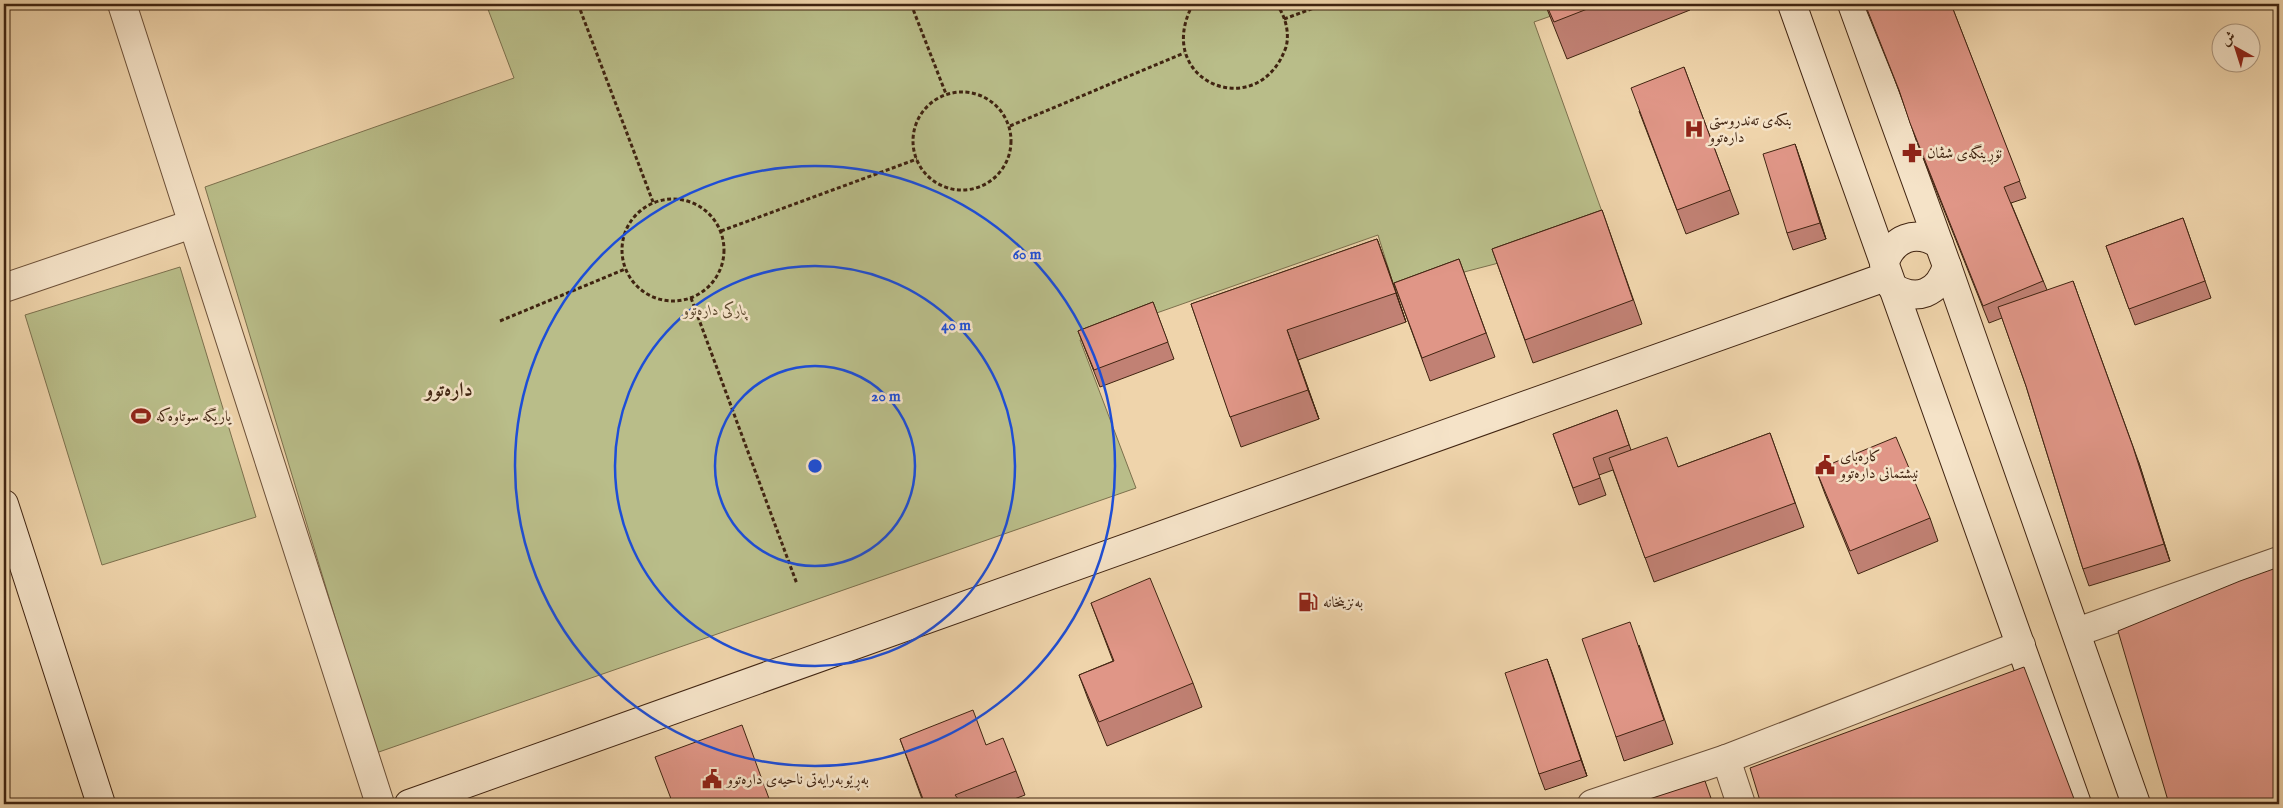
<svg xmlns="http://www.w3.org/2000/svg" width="2283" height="808" font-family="'IM FELL English',Amiri,serif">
  <rect width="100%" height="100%" fill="#efd4ab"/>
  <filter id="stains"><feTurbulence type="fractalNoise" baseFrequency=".004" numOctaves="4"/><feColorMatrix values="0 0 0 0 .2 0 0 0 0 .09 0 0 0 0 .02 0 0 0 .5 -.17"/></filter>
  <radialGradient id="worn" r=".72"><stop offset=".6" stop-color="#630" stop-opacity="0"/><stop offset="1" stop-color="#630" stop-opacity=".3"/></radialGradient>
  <g fill="#b9bd89" stroke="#7c704d">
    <path d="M486,4h1099l-51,18 76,212 -215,56 -17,-55 -298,105 56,148 -760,265 -171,-566 309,-109z"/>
    <path d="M180,267l76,250 -154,48 -77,-250z"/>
  </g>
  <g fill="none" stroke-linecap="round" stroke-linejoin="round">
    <defs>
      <g id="street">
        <path d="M122,4l258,800"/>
        <path d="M4,288l188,-64"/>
        <path d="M2077,632l202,-71"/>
        <path d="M1726,759l15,45"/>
        <path d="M1592,804l134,-45 295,-114"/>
      </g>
      <g id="secondary">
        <path d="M1792,4l285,800"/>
        <path d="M1852,4l95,262 189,538"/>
        <path d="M1884,264c9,-26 31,-35 55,-20"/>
        <path d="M1892,287c25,15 46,7 55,-21"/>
        <path d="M4,504l97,300"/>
        <path d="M409,804l1479,-528"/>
      </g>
    </defs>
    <use href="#street" stroke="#6c5038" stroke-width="30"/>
    <use href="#secondary" stroke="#402411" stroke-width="30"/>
    <g stroke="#402411" stroke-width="3" stroke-dasharray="4 2.5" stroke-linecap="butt">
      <path d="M578,4l75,198"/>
      <path d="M911,4l35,90"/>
      <path d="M1193,4c-42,78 66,121 93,43 4,-14 -1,-33 -10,-43"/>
      <path d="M1284,19l41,-15"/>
      <circle cx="962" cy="141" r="49"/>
      <path d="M1010,126l174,-73"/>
      <circle cx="673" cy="250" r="51"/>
      <path d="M721,231l196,-72"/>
      <path d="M691,298l106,286"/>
      <path d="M500,321l125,-52"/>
    </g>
    <use href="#street" stroke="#f5e3c8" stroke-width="28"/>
    <use href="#secondary" stroke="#f5e3c8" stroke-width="28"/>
  </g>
  <g fill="#c18174" stroke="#402411">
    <path d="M1545,4h143l2,6 -123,49z"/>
    <path d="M1864,4h87l75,194 -15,5 36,87 92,173 31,98 -81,25 -6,-17 -57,-183 -24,-68 -13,5 -73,-183 -14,-42z"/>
    <path d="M1684,67l55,147 -53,20 -47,-123z"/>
    <path d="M1801,161l25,78 -33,11 -6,-17z"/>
    <path d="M1602,210l40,114 -109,39 -41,-114z"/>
    <path d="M2183,218l28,80 -76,27 -29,-79z"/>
    <path d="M1377,239l29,83 -108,38 21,59 -78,28 -50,-143z"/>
    <path d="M1459,259l36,98 -65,24 -36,-98z"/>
    <path d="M1153,302l21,57 -74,28 -22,-56z"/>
    <path d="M1617,410l14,40 47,17 92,-34 34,94 -150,55 -41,-112 -14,5 7,20 -27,10 -26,-71z"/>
    <path d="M1816,470l114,48 8,23 -80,33 -33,-80z"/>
    <path d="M1091,603l102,80 9,24 -95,39 -19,-47 -9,-24 34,-14z"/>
    <path d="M1639,645l34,99 -49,17 -8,-24z"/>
    <path d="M1547,659l40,117 -42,14 -6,-16z"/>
    <path d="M900,739l86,6 30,26 9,24 -24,9h-83l4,-5z"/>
  </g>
  <g fill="#9d695e" stroke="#402411">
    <path d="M1795,144l6,17 25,78 -6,-16z"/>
    <path d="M1377,239l11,29 18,54 -10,-29z"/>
    <path d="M2073,281l66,182 31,98 -6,-17z"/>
    <path d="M1287,330l11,30 21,59 -11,-29z"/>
    <path d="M1547,659l6,16 34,101 -6,-16z"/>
  </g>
  <g fill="#e09687" stroke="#402411">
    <path d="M1546,4h54l-46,18z"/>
    <path d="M1865,4h86l69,177 -16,6 39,94 -60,25 -73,-183 -11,-33z"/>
    <path d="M1684,67l46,123 -53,20 -46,-122z"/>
    <path d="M1795,144l25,79 -33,10 -24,-79z"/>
    <path d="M1602,210l31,90 -108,40 -33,-91z"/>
    <path d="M2183,218l22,63 -76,28 -23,-63z"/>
    <path d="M1377,239l19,54 -109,37 21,60 -78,27 -39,-113z"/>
    <path d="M1459,259l27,74 -64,25 -28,-75z"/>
    <path d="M2073,281l60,166 31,97 -81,25 -57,-183 -28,-79z"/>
    <path d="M1153,302l15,40 -74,28 -16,-39z"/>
    <path d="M1617,410l12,35 -36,13 7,20 -27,10 -20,-54z"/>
    <path d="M1770,433l25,70 -150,55 -36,-100 58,-21 11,30z"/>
    <path d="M1896,437l34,81 -80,33 -34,-81z"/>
    <path d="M2279,567v237h-110l-51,-173 122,-50z"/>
    <path d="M1150,578l43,105 -94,39 -20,-47 35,-14 -23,-58z"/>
    <path d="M1630,622l34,98 -48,17 -34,-98z"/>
    <path d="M1547,659l34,101 -42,14 -34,-101z"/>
    <path d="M2024,667l52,137h-315l-11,-36z"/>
    <path d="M973,710l13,35 17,-7 13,33 -61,24 7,9h-44l5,-5 -23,-60z"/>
    <path d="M742,725l29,79h-98l-18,-47z"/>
    <path d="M1705,781l8,23h-79z"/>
  </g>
  <g fill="none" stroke="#1d4ed8" stroke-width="2.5">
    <circle cx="815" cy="466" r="100"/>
    <circle cx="815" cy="466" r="200"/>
    <circle cx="815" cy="466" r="300"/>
  </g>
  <defs>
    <symbol id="hospital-bare" viewBox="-9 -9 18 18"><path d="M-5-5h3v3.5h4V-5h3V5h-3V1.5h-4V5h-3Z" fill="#8f2418" stroke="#f5e3c8" stroke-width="2.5" paint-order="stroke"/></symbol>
    <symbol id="pharmacy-bare" viewBox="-9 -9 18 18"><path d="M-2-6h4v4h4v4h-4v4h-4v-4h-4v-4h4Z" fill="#8f2418" stroke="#f5e3c8" stroke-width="2.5" paint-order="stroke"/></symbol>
    <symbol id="stadium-bare" viewBox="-9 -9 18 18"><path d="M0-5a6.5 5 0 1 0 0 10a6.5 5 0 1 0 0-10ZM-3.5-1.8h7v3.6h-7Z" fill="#8f2418" stroke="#f5e3c8" stroke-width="2.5" paint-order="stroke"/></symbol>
    <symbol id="civic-bare" viewBox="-9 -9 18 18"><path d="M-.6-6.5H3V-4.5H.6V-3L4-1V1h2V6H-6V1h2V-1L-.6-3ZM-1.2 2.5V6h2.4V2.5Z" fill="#8f2418" stroke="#f5e3c8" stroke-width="2.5" paint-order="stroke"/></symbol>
    <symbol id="fuel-bare" viewBox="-9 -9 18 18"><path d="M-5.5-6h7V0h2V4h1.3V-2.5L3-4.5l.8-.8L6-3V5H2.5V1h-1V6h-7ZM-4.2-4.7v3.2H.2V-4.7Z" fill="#8f2418" stroke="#f5e3c8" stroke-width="2.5" paint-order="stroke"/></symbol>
  </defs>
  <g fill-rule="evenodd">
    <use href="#hospital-bare" x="1680" y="115" width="28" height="28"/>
    <use href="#pharmacy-bare" x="1898" y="139" width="28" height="28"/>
    <use href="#stadium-bare" x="127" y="402" width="28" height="28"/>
    <use href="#civic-bare" x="1811" y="451" width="28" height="28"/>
    <use href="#fuel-bare" x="1294" y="588" width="28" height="28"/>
    <use href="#civic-bare" x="698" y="765" width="28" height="28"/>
  </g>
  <g text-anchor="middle" stroke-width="5" stroke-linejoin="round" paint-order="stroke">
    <g font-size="15" fill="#402411" stroke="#f5e3c8" text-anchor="start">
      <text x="1709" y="125">بنکەی تەندروستی<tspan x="1709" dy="17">دارەتوو</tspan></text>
      <text x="1927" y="158">نۆڕینگەی شڤان</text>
      <text x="156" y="421">یاریگە سوتاوەکە</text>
      <text x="1840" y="461">کارەبای<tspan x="1840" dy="17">نیشتمانی دارەتوو</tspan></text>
      <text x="1323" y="607">بەنزینخانە</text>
      <text x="727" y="784">بەڕێوبەرایەتی ناحیەی دارەتوو</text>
    </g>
    <g font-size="15" font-style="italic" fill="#5e4a2f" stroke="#f5e3c8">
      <text x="715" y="315">پارکی دارەتوو</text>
    </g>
    <g font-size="20" font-weight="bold" fill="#402411" stroke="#f5e3c8">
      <text x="449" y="396">دارەتوو</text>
    </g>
  </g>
  <circle cx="815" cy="466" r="8" fill="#1d4ed8" stroke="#f5e3c8" stroke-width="2.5"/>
  <g font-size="15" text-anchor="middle" font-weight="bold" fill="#1d4ed8" stroke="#f5e3c8" stroke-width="5" stroke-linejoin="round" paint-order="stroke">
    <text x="1027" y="259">60 m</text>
    <text x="956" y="330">40 m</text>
    <text x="886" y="401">20 m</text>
  </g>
  <rect width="2283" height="808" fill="none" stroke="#efd4ab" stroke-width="20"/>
  <rect x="5" y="5" width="2273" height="798" fill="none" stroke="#402411" stroke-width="2.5"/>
  <rect x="10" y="10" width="2263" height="788" fill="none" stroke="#402411"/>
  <g transform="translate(2236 48) rotate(321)"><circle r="24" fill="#f5e3c8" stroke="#ad977f"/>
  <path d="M0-4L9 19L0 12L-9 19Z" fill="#8f2418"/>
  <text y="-8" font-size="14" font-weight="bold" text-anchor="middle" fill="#402411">ش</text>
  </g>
  <rect width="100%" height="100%" filter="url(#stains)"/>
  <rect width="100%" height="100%" fill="url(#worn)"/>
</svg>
